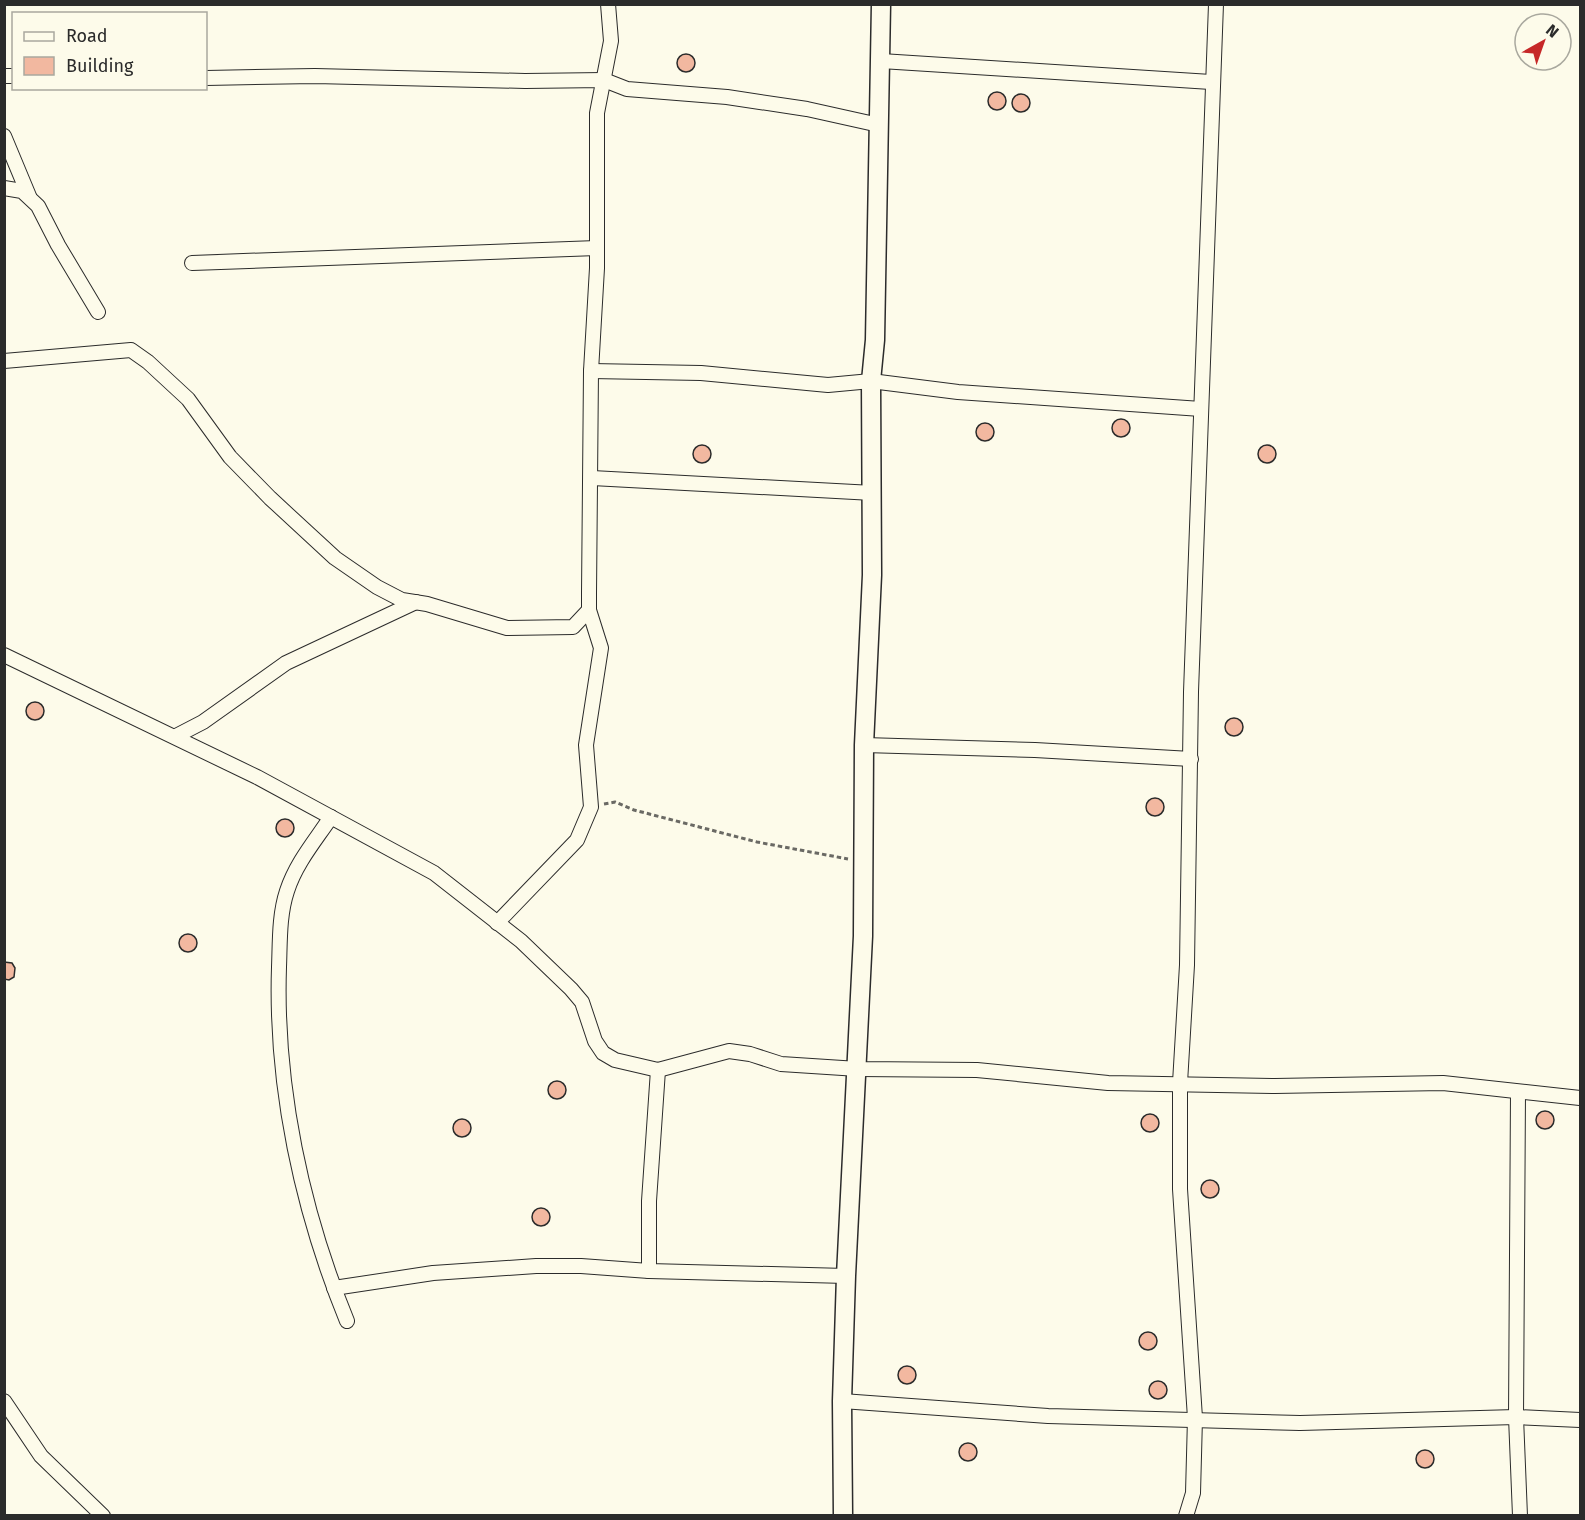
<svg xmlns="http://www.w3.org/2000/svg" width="1585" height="1520" font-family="'Fira Sans',sans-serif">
  <rect width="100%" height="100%" fill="#fdfbea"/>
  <g fill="#f2b8a0" stroke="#2b2b2b" stroke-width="1.5">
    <circle cx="686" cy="63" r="9"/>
    <circle cx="997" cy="101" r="9"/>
    <circle cx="1021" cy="103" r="9"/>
    <circle cx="1121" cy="428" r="9"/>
    <circle cx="985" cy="432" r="9"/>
    <circle cx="1267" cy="454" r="9"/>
    <circle cx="702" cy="454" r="9"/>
    <circle cx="35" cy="711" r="9"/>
    <circle cx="1234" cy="727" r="9"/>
    <circle cx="1155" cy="807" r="9"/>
    <circle cx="285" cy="828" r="9"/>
    <circle cx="188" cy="943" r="9"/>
    <path d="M4,962l8,1 3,5 -1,9 -5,3 -5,-1z"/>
    <circle cx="557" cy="1090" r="9"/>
    <circle cx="1545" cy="1120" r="9"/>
    <circle cx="1150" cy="1123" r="9"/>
    <circle cx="462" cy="1128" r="9"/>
    <circle cx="1210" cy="1189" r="9"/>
    <circle cx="541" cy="1217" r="9"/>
    <circle cx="1148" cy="1341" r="9"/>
    <circle cx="907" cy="1375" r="9"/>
    <circle cx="1158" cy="1390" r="9"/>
    <circle cx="968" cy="1452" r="9"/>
    <circle cx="1425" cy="1459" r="9"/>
  </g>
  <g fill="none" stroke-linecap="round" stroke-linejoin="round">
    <defs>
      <g id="minor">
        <path d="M881,61l330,21"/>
        <path d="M4,76h10"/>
        <path d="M206,78l109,-2 210,5 79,-1 23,9 100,8 80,12 72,16"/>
        <path d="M4,136l25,60"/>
        <path d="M4,188l18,3 16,15 20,39 40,67"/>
        <path d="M192,263l405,-15"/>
        <path d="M4,361l127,-11 17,12 40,37 42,58 40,41 65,60 42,29 25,13 25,4 80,24 66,-1 16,-17"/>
        <path d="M591,371l110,2 127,12 43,-4 87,11 243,17"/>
        <path d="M592,478l281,15"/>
        <path d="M4,655l253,122 177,96 87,68 50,48 11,13 13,39 8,12 12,7 43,10 71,-19 21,3 31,10 77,5 119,1 131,13 167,3 168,-3 137,15"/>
        <path d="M176,736l27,-14 83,-59 130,-61"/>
        <path d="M864,745l171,5 156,9"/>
        <path d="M331,817c-16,24 -35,46 -44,74 -8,24 -7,51 -8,76 -4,120 23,244 68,354"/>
        <path d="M497,923l80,-83 14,-33 -5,-62 15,-97 -12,-38v-16l2,-223 6,-103v-155l14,-72 -3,-37"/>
        <path d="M1518,1092l-2,325 4,99"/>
        <path d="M649,1271v-70l9,-131"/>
        <path d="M334,1288l99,-15 103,-7h45l68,5 197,5"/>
        <path d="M4,1401l37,55 62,60"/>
        <path d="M842,1401l206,15 252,7 216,-6 64,3"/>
        <path d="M1186,1516l7,-23 2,-75 -15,-229v-106l7,-118 4,-273 25,-688"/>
      </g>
      <path id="tertiary" d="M843,1516l-1,-115 4,-125 17,-340 1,-191 8,-170 -1,-194 4,-41 6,-336"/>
    </defs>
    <use href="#minor" stroke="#2b2b2b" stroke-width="16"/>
    <use href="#tertiary" stroke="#2b2b2b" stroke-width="21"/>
    <path stroke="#6a6964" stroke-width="3" stroke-dasharray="4.5 3" stroke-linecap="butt" d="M604,804l11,-2 19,8 123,32 91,17"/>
    <use href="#minor" stroke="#fdfbea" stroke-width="14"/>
    <use href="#tertiary" stroke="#fdfbea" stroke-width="18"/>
  </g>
  <rect width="1585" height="1520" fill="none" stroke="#2b2b2b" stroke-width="12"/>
  <rect x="12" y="12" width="195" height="78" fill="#fdfbea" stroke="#a9a89e" stroke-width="1.5"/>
  <rect x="24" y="32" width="30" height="9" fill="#fdfbea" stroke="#a9a89e" stroke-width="1.5"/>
  <text x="66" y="42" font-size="18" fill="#2b2b2b">Road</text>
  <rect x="24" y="57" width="30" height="18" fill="#f2b8a0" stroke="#a9a89e" stroke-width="1.5"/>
  <text x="66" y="72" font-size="18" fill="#2b2b2b">Building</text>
  <g transform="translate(1543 42) rotate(40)"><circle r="28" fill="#fdfbea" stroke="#a9a89e" stroke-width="1.5"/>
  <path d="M0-4.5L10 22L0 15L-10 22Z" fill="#c62828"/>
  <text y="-9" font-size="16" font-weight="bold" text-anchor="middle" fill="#2b2b2b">N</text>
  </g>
</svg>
